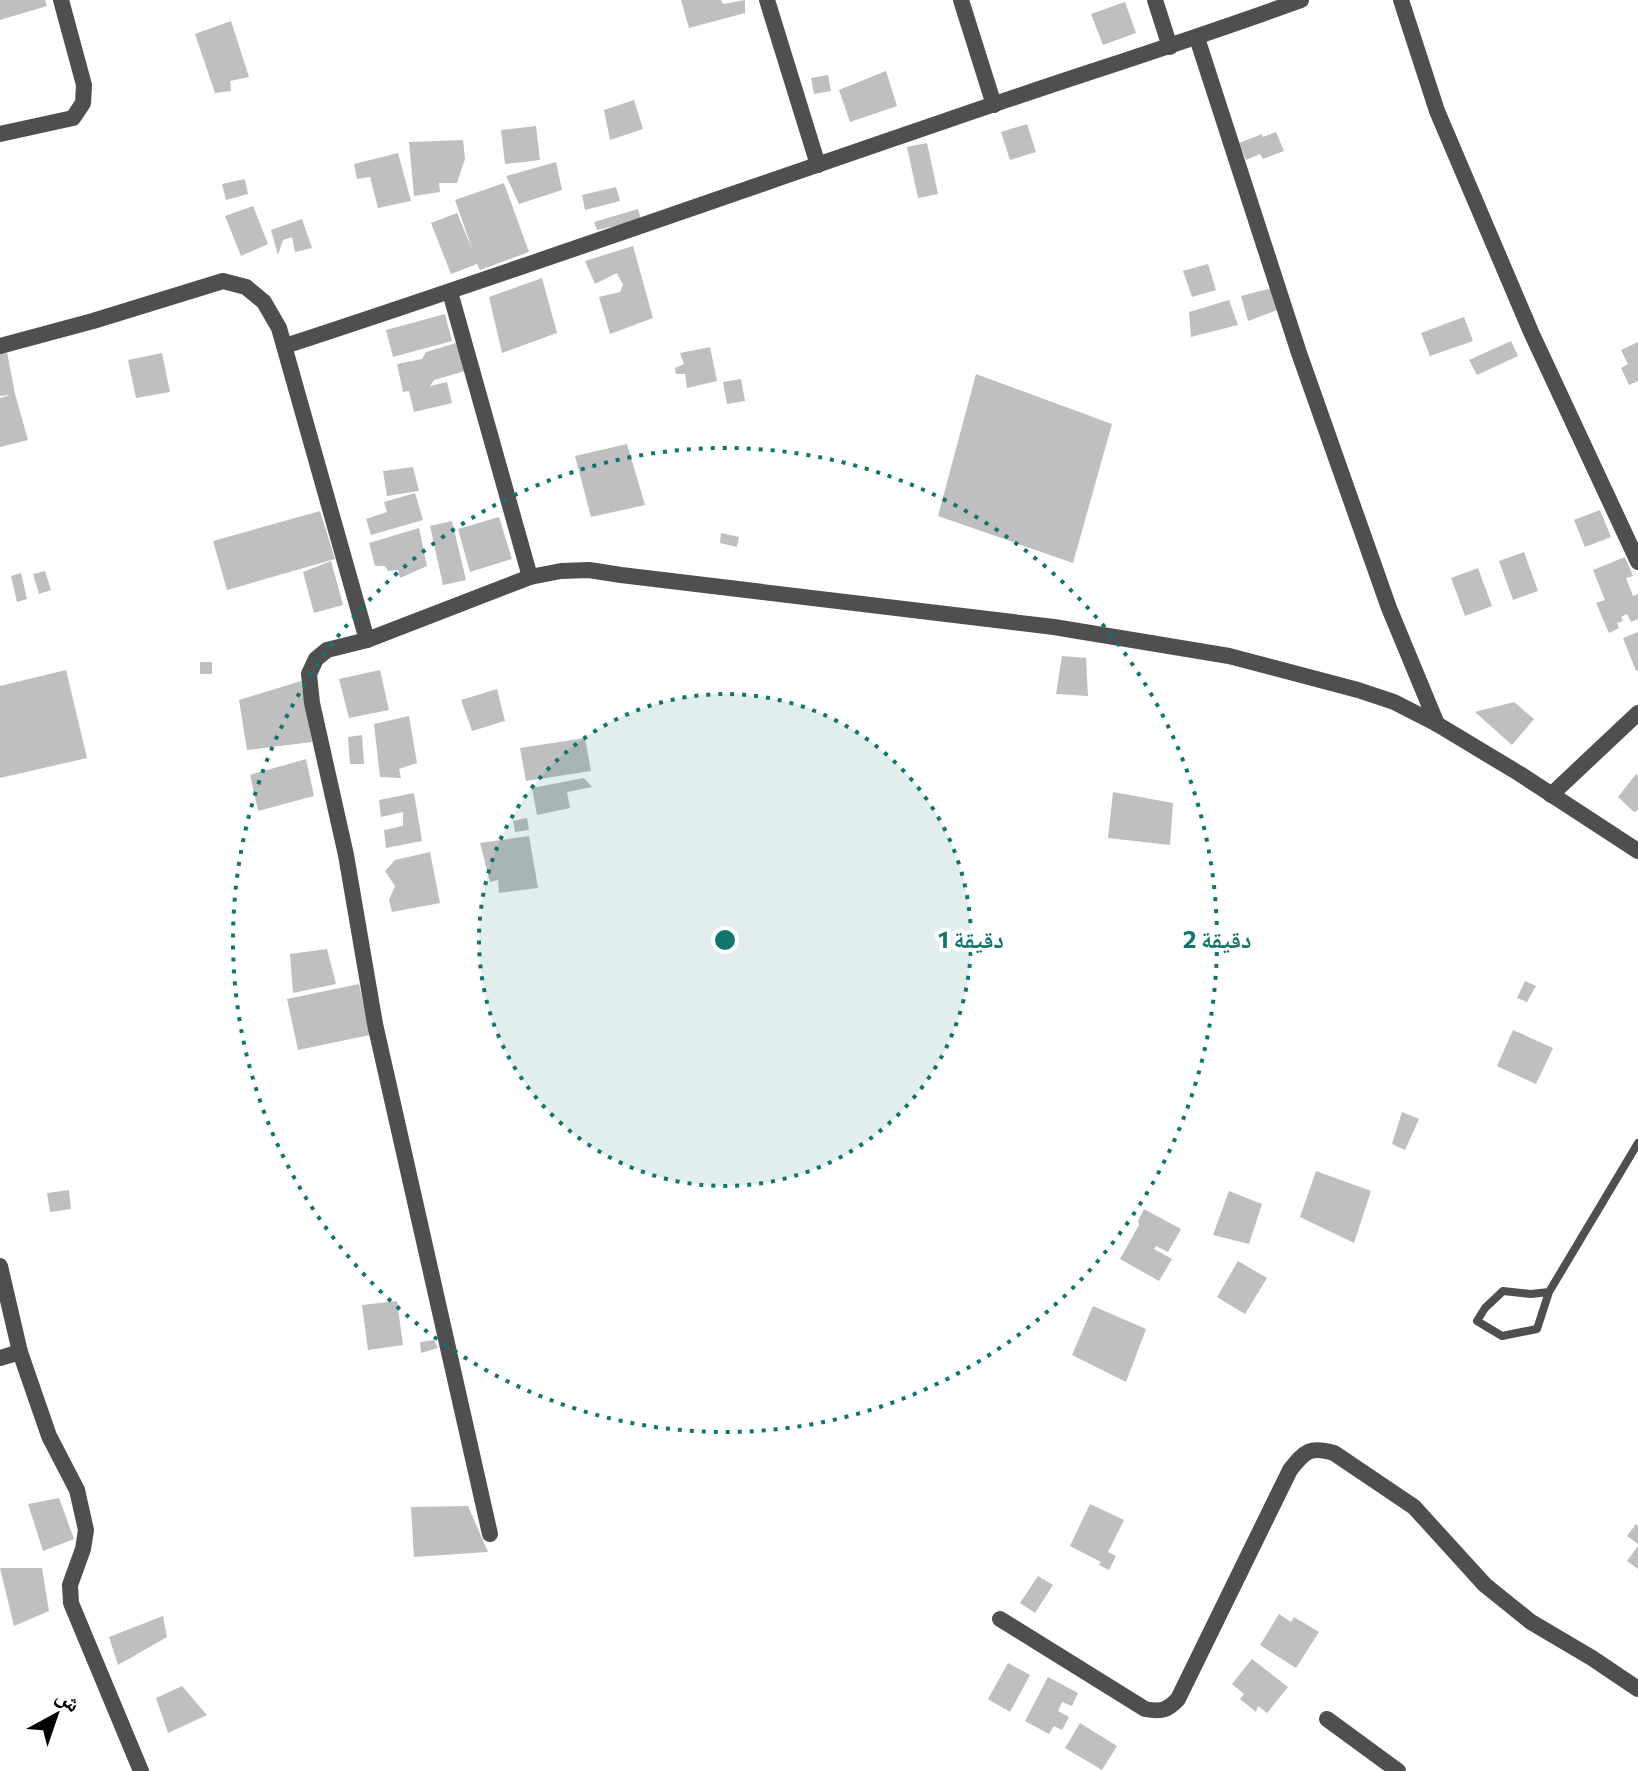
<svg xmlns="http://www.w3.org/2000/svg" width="1638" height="1771" font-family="Commissioner,'Noto Naskh Arabic',sans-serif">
  <rect width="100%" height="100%" fill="#fff"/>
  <g fill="#bfbfbf">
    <path d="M0,0h45l2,6 -47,14z"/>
    <path d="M681,0h40l2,4 22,-4v13l-56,15z"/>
    <path d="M1125,2l11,31 -33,12 -12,-31z"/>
    <path d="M231,21l18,56 -19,4 1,10 -16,2 -20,-59z"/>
    <path d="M886,71l11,35 -47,16 -11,-32z"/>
    <path d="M828,75l3,16 -17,3 -3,-16z"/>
    <path d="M634,100l9,29 -33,11 -6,-30z"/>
    <path d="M1027,124l9,28 -26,8 -9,-28z"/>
    <path d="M536,126l4,34 -35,4 -4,-34z"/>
    <path d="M1276,132l8,19 -21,8 -3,-5 -14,6 -7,-17 23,-9 1,3z"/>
    <path d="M463,140l2,19 -8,24h-18l1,9 -26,4 -5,-54z"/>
    <path d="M927,143l11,51 -20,4 -11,-51z"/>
    <path d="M398,153l13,48 -33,7 -8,-31 -13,2 -3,-15z"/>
    <path d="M556,162l6,28 -43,14 -13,-28z"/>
    <path d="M245,179l3,15 -22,6 -4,-16z"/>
    <path d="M504,183l25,69 -49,18 -3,-6 -26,10 -20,-51 26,-10 16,38 -18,-51z"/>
    <path d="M616,187l4,14 -35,9 -3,-15z"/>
    <path d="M253,206l15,38 -27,12 -16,-40z"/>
    <path d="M638,209l3,11 -44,10 -3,-8z"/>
    <path d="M302,219l10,29 -17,4 -3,-15 -9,3 -5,15 -7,-25z"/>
    <path d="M633,246l20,72 -43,16 -11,-37 21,-5 3,-7 -6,-12 -22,11 -10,-23z"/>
    <path d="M1208,264l8,26 -24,7 -9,-26z"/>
    <path d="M542,278l15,55 -55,20 -13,-56z"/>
    <path d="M1272,288l8,21 -32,12 -7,-25z"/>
    <path d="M1229,300l9,25 -47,12 -2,-25z"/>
    <path d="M445,314l7,27 -59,16 -7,-27z"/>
    <path d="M1464,317l9,24 -43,15 -9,-23z"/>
    <path d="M1511,341l7,15 -41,19 -8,-15z"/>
    <path d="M1638,342v39l-9,4 -8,-17 7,-4 -7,-14z"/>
    <path d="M456,343l9,28 -31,9 -4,6 17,-4 5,21 -38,9 -5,-21 -6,1 -6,-28 25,-5 4,-7z"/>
    <path d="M710,347l7,34 -30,7 -2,-14h-9l-1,-6 9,-4 -4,-11z"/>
    <path d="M7,352l8,42 13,46 -28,7v-49l11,-3 -11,1v-42z"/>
    <path d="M162,353l8,39 -34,6 -8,-38z"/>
    <path d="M976,374l136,50 -39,139 -135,-47z"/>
    <path d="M741,379l4,22 -18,3 -4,-22z"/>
    <path d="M627,444l18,61 -54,12 -16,-61z"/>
    <path d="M413,467l6,24 -32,5 -4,-25z"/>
    <path d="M415,493l8,27 -52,15 -5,-16 21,-7 -3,-10z"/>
    <path d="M1600,510l11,27 -26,10 -11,-27z"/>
    <path d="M320,511l15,48 -108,31 -14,-49z"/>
    <path d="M499,517l13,42 -42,13 -12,-43z"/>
    <path d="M452,521l14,59 -23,5 -13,-59z"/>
    <path d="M419,528l8,38 -27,12 -2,-8 -10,1 -3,-5h-10l-6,-23z"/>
    <path d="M721,533l18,4 -2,10 -17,-4z"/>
    <path d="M1524,552l14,39 -25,9 -14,-39z"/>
    <path d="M1625,557l8,19 -7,2 7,18 5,-2v25l-7,3 -4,-8 -6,3 2,4 -6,2 2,5 -10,5 -13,-30 9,-3 -12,-30z"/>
    <path d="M331,561l12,44 -29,8 -11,-41z"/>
    <path d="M1478,568l14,38 -27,10 -14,-38z"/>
    <path d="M45,571l6,19 -12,4 -6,-20z"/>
    <path d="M21,573l6,26 -10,3 -6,-26z"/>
    <path d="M1638,632v38l-2,1 -13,-33z"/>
    <path d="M1062,656l24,2 2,38 -32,-2z"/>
    <rect x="200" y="662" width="12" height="12"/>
    <path d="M66,670l21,88 -87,20v-92z"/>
    <path d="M380,670l9,40 -40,8 -10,-39z"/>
    <path d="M301,681l11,61 -65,8 -8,-50z"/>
    <path d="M497,689l8,32 -33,10 -11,-31z"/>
    <path d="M1514,702l20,17 -22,26 -37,-33z"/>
    <path d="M409,716l8,47 -18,6 2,9 -21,-1 -6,-53z"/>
    <path d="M362,735l2,29h-14l-2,-27z"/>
    <path d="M585,738l6,33 -65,10 -6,-33z"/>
    <path d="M306,759l8,37 -56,15 -8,-36z"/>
    <path d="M1636,774l2,2v34l-4,2 -16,-15z"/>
    <path d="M584,778l8,9 -25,5 3,16 -33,7 -5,-27z"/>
    <path d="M1113,792l60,11 -3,42 -62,-7z"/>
    <path d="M414,793l8,48 -36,7 -2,-18 19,-4v-14l-22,5 -2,-17z"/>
    <path d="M527,818l2,12 -14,2 -2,-11z"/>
    <path d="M529,836l9,52 -39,5 -1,-13 -8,2 -10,-39z"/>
    <path d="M430,852l10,51 -48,9 -3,-12 6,-14 -10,-15 10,-11z"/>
    <path d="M327,949l9,35 -43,9 -3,-39z"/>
    <path d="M1525,981l11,5 -9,16 -10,-4z"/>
    <path d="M359,984l11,51 -72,15 -11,-51z"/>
    <path d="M1513,1030l40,18 -17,36 -39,-18z"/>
    <path d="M1402,1112l17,7 -14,31 -13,-6z"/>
    <path d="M1316,1171l55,20 -17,52 -54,-26z"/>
    <path d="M69,1190l2,19 -21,3 -3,-19z"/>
    <path d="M1229,1191l33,13 -13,40 -36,-9z"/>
    <path d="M1144,1209l37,20 -13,23 -12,-6 -2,3 18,10 -13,22 -39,-22 19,-34 -1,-4z"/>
    <path d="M1238,1261l29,17 -22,36 -28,-17z"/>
    <path d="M397,1301l6,44 -35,5 -6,-45z"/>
    <path d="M1093,1306l53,23 -20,53 -54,-27z"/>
    <path d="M434,1340l4,8 -17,5 -1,-11z"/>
    <path d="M59,1498l15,41 -31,12 -15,-47z"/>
    <path d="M1090,1504l34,16 -16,32 8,4 -7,14 -10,-5 2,-3 -31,-16z"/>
    <path d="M468,1506l20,46 -74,5 -3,-50z"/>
    <path d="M1636,1524l2,2v18l-11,-8z"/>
    <path d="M1638,1546v23l-11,-8z"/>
    <path d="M0,1568h42l7,43 -35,15z"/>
    <path d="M1038,1576l15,9 -18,28 -15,-10z"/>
    <path d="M1279,1614l12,8 3,-5 25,15 -23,36 -36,-23z"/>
    <path d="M163,1616l4,21 -49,28 -9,-28z"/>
    <path d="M1252,1659l36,28 -21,26 -9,-7 -2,6 -16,-13 4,-5 -12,-10z"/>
    <path d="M1008,1663l22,12 -20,37 -22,-13z"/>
    <path d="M1048,1677l30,16 -6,13 -10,-4 -4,9 11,6 -7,13 -8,-4 -5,8 -24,-13z"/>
    <path d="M182,1686l25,29 -39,18 -12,-35z"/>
    <path d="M1080,1723l37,23 -15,24 -37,-22z"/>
  </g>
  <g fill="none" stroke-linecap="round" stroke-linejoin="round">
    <path stroke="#4f4f4f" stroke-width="8" d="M1549,1292l-18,2 -28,-3 -18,17 -8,13 25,15 35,-7 12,-37 89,-149"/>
    <g stroke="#4f4f4f" stroke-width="16">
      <path d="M767,0l51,165"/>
      <path d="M961,0l33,105"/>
      <path d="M1155,0l15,47"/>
      <path d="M1401,0l36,111 94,221 107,230"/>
      <path d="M1197,38l102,315 90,255 48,116"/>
      <path d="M0,134l73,-16 10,-15 1,-18 -23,-85"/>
      <path d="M450,292l80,285"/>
      <path d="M0,346l93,-25 130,-40 23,6 18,15 15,26 88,312"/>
      <path d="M285,346c221,-72 440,-150 660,-225 118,-41 238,-78 356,-121"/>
      <path d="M1551,795l87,-82"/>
      <path d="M0,1266l20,86 29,84 28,54 9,40 -3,19 -13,36 1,18 70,168"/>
      <path d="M0,1358l20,-6"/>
      <path d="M490,1534l-115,-510 -29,-169 -34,-152 -3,-29 7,-15 11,-9 40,-10 163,-63 31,-6 28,-1 32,5 433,52 175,29 129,34 36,12 43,22 83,50 118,77"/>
      <path d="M1000,1619l145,90c15,3 22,2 33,-10l112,-229c15,-19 20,-24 44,-17l80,54 71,78 46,37 61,36 46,31"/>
      <path d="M1327,1719l71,52"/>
    </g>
  </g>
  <circle cx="725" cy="940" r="246" fill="#0f766e" fill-opacity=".12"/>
  <g fill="none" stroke="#0f766e" stroke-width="4" stroke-dasharray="4 8">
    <circle cx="725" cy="940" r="246"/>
    <circle cx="725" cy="940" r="492"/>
  </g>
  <circle cx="725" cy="940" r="12" fill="#0f766e" stroke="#fff" stroke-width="4"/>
  <g font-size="24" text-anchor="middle" font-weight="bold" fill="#0f766e" stroke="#fff" stroke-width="8" stroke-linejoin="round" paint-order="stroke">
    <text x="971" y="948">1 دقيقة</text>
    <text x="1217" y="948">2 دقيقة</text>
  </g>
  <g transform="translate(56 1715) rotate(40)" stroke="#ffffff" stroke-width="6" paint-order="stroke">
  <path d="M0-6L14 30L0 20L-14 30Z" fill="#000000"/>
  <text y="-12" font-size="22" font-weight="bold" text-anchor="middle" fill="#000000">ش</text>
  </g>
</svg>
